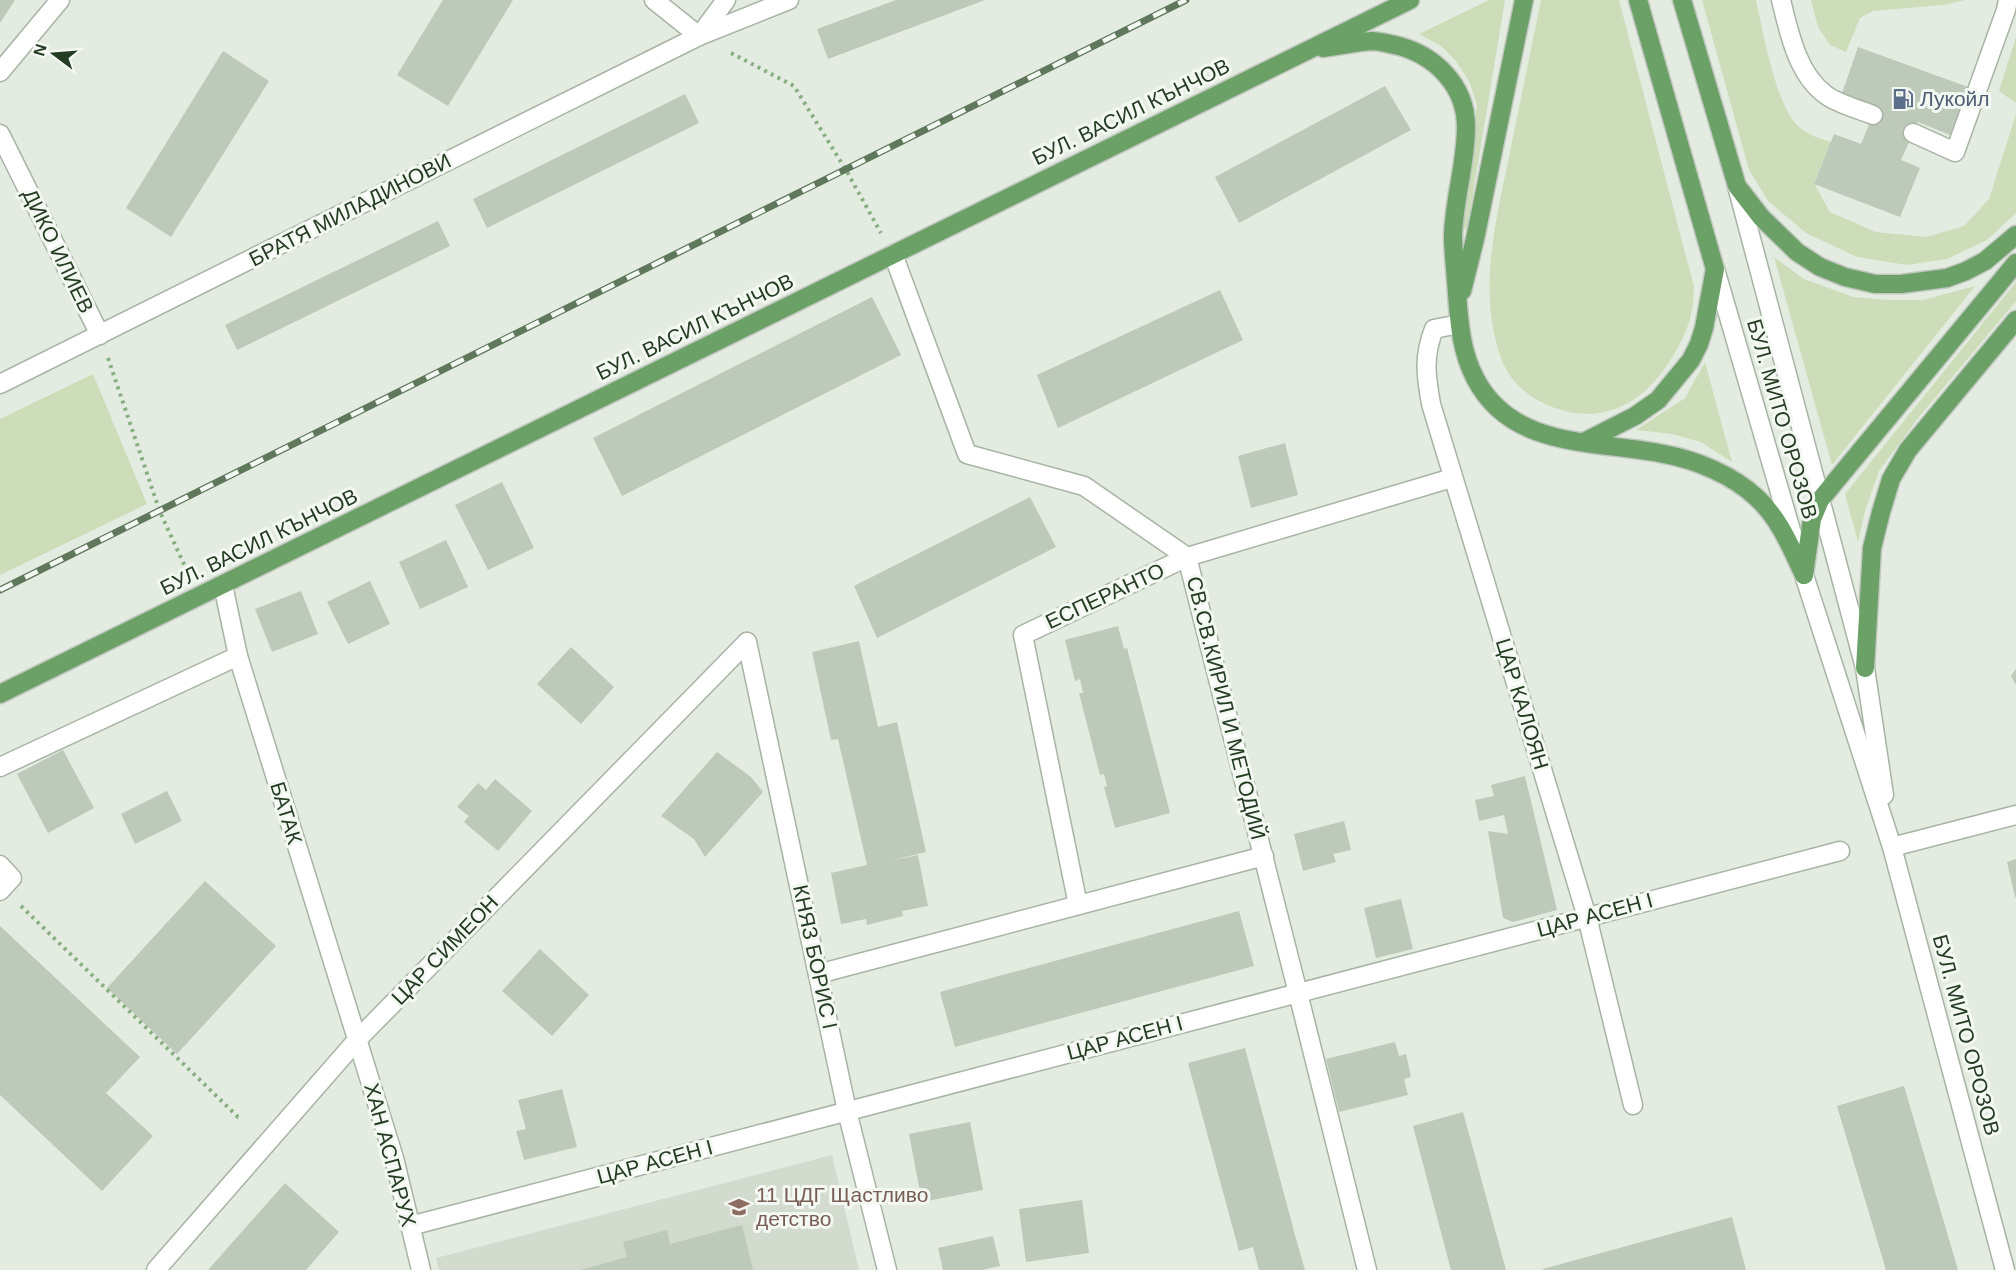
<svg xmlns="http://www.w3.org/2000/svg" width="2016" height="1270" font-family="Arial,sans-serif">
  <rect width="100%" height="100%" fill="#e4ece1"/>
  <path fill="#d3dbcf" d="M832,1155l27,115h-420l-3,-12z"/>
  <g fill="#cdddba">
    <path d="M1489,0h16l-38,230 -6,-2 16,-122 -7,-23 -14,-22 -15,-15 -22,-12z"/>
    <path d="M1541,0h78l75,287c-1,7 0,15 -2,22 -2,15 -9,29 -16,42 -27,48 -68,77 -124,56 -21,-8 -40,-23 -49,-44 -28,-70 -6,-146 8,-216 10,-49 20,-98 30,-147z"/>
    <path d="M1702,0h54c7,31 20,106 42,126 10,9 20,12 33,16l-17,41 16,29 46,20 50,5 38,-11 25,-27 27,-85v99l-29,27 -40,19 -40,6 -50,-8 -51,-24 -38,-32 -19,-31z"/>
    <path d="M1811,0h154l-22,5 -70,6 -13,7 -14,34 -16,-7 -12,-18z"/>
    <path d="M2016,37v66l-17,-12z"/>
    <path d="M1774,257l30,22 49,18 35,3h35l52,-14 -143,179z"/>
    <path d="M2016,282v19l-97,116 -40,54 -14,40 -7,31 -13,-48z"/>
    <path d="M1705,362l27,100 -31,-20 -29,-8 -36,-4 49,-32z"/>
    <path d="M93,374l54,130 -147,71v-156z"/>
  </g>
  <g fill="#bdc9b9">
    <path d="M0,0h15l-15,23z"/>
    <path d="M443,0h70l-65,106 -51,-31z"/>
    <path d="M896,0h89l-157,59 -11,-30z"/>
    <path d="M1858,47l110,40 -18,48 -32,-13 -17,38 19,8 -20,49 -86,-33 20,-50 27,10 15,-36 -35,-12z"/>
    <path d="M223,51l46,30 -98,156 -45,-29z"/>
    <path d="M1385,86l26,44 -172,93 -24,-46z"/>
    <path d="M685,94l14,29 -212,105 -14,-29z"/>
    <path d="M438,221l12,25 -213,104 -12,-25z"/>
    <path d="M1220,290l23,50 -185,88 -21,-53z"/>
    <path d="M872,297l29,58 -279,141 -29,-58z"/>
    <path d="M1285,443l13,52 -47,13 -13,-52z"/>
    <path d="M502,482l32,66 -46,22 -33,-65z"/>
    <path d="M1030,497l26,50 -179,91 -23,-52z"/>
    <path d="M446,540l22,47 -48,22 -21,-47z"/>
    <path d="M370,581l20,43 -42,20 -21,-42z"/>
    <path d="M301,591l17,43 -46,18 -17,-43z"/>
    <path d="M1118,626l6,23 3,-1 43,165 -55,15 -11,-41 3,-1 -3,-12 -4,1 -21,-82h4l-3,-14 -5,2 -10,-41z"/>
    <path d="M859,641l19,86 19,-5 29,130 -37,9 29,-6 10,51 -26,5 1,5 -36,9 -1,-6 -25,5 -10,-51 36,-8 -29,-126 -7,1 -19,-88z"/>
    <path d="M571,647l43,40 -33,37 -44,-40z"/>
    <path d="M2016,669v16l-5,-9z"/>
    <path d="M63,750l31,58 -46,25 -31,-59z"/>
    <path d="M717,752l34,25 12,15 -58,65 -11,-18 -33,-23z"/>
    <path d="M1525,776l32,134 -44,12 -10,-4 -15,-87 20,3 -4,-19 -25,6 -4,-21 19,-4 -3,-11z"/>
    <path d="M495,779l37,32 -34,40 -34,-29 5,-6 -12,-9 21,-24 8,7z"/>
    <path d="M167,791l15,30 -47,23 -14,-30z"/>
    <path d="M1344,821l7,29 -18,4 3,8 -33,9 -9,-37z"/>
    <path d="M2016,859v38h-1l-8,-35z"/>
    <path d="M205,881l71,65 -99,108 -70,-66z"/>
    <path d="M1401,899l12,50 -37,9 -12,-50z"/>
    <path d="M1239,911l15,55 -299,81 -15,-55z"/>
    <path d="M0,926l140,131 -34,36 47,43 -51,55 -102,-96z"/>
    <path d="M540,949l49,46 -37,41 -50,-45z"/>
    <path d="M1395,1042l4,14 7,-2 5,23 -7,2 4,16 -69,17 -13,-53z"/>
    <path d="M1245,1048l50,187 10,35h-46l-6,-23 -14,4 -51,-188z"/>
    <path d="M1904,1086l54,184h-72l-49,-164z"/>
    <path d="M562,1089l15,58 -53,13 -8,-29 10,-2 -8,-29z"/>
    <path d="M1463,1112l43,158h-55l-38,-144z"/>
    <path d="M970,1122l13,68 -61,12 -13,-68z"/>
    <path d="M285,1183l54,49 -33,38h-98z"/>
    <path d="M1082,1200l7,53 -63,9 -7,-53z"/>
    <path d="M1732,1217l14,53h-203v-1z"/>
    <path d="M742,1225l11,45h-173l47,-13 -4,-15 44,-12 3,14z"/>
    <path d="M993,1236l7,30 -18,4h-39l-5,-22z"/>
  </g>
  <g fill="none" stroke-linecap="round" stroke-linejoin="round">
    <path stroke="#bec9bb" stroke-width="18" stroke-dasharray="18 9" stroke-linecap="butt" d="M1873,115l40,18"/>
    <defs>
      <g id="minor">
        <path d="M654,0l45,36"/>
        <path d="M1781,0c8,32 16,74 45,95 12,9 32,14 47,20"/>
        <path d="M700,35l26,-35"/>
        <path d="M0,72l60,-72"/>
        <path d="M1913,133l42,19 51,-142 2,-10"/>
        <path d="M0,134l100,201"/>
        <path d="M1737,186l128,482 19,127"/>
        <path d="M893,254l74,200 117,32 103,71 111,436 69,277"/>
        <path d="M1715,269l89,306 88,272 113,423"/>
        <path d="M1459,324l-25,5c-11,28 -8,46 -3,75l156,513 46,188"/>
        <path d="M0,384l699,-348 90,-36"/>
        <path d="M223,585l15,71 156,502 27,112"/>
        <path d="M747,642l100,469 40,159"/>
        <path d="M0,767l238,-111"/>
        <path d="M1892,847l124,-32"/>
        <path d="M0,865l12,13 -12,13"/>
        <path d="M1078,905l-55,-270 164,-78 265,-79"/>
        <path d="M818,974l446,-118"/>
        <path d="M410,1226l1430,-375"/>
        <path d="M156,1270l201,-230 390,-398"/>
      </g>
      <g id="major">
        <path d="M1682,0l55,186 24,31 36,35 23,15 25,10 30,7h26l46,-6 19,-7 19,-10 31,-26"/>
        <path d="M1323,48c16,-2 33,-6 49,-7 8,0 16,3 23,4 39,9 71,40 71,82 0,37 -12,72 -13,109 0,14 2,30 3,45 3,34 3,66 19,97 37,72 121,62 189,76 32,6 69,21 93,44 23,21 34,50 47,77"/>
        <path d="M1462,291l13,-52 49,-239"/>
        <path d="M1584,442l51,-26 23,-16 33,-40 8,-16 5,-16 11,-59 -77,-269"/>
        <path d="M1804,575l8,-56 8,-19 196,-237"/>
        <path d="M1865,668l7,-120 9,-36 10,-33 17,-29 108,-130"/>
        <path d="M0,694l1410,-694"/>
      </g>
    </defs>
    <use href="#minor" stroke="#a7b4a4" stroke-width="21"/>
    <use href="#major" stroke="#c2c8c1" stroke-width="21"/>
    <g stroke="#88af82" stroke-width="4" stroke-dasharray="3 4.5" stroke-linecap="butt">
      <path d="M731,53l63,33 52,84 35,63"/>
      <path d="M108,358l52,154 28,61"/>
      <path d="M21,906l217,211 4,1"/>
    </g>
    <use href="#minor" stroke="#fff" stroke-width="18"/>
    <use href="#major" stroke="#6ba166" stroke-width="18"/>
    <defs>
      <path id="rail" d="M0,590l1186,-590"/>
    </defs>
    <use href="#rail" stroke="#5f785c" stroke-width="7"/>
    <use href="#rail" stroke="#f4f8f2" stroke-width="4.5" stroke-dasharray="14" stroke-linecap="butt"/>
  </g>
  <defs>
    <symbol id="fuel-bare" viewBox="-9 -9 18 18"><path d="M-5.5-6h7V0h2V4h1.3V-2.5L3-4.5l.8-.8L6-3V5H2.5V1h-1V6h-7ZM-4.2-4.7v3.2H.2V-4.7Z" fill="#5c6f8a" stroke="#f4f8f2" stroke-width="2.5" paint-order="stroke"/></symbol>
    <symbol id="school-bare" viewBox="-9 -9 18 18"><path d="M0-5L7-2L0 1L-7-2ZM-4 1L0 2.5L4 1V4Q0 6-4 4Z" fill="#8d6e63" stroke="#f4f8f2" stroke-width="2.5" paint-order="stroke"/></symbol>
  </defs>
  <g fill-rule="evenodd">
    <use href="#fuel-bare" x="1888" y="84" width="30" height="30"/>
    <use href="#school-bare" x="724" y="1192" width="30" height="30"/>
  </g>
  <g text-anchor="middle" stroke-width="6" stroke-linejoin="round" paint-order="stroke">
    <g font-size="21" fill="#4e5e75" stroke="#f4f8f2" text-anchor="start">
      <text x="1920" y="106">Лукойл</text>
    </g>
    <g font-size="21" fill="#243c22" stroke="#f4f8f2">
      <text transform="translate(1131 112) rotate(-26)" y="7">БУЛ. ВАСИЛ КЪНЧОВ</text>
      <text transform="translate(350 210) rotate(-27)" y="7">БРАТЯ МИЛАДИНОВИ</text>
      <text transform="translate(58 251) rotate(64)" y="7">ДИКО ИЛИЕВ</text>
      <text transform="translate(695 327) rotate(-26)" y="7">БУЛ. ВАСИЛ КЪНЧОВ</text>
      <text transform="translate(1782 419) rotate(74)" y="7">БУЛ. МИТО ОРОЗОВ</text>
      <text transform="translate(259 542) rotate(-26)" y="7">БУЛ. ВАСИЛ КЪНЧОВ</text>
      <text transform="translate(1105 596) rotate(-25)" y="7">ЕСПЕРАНТО</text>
      <text transform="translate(1522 704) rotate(73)" y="7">ЦАР КАЛОЯН</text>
      <text transform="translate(1226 708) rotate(76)" y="7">СВ.СВ.КИРИЛ И МЕТОДИЙ</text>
      <text transform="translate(286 813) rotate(73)" y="7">БАТАК</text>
      <text transform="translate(1595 915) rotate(-15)" y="7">ЦАР АСЕН I</text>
      <text transform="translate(445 950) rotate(-46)" y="7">ЦАР СИМЕОН</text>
      <text transform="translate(815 957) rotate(78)" y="7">КНЯЗ БОРИС I</text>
      <text transform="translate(1966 1035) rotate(75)" y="7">БУЛ. МИТО ОРОЗОВ</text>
      <text transform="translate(1125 1038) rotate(-15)" y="7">ЦАР АСЕН I</text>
      <text transform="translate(390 1155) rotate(75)" y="7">ХАН АСПАРУХ</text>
      <text transform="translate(655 1162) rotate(-15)" y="7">ЦАР АСЕН I</text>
    </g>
    <g font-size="21" fill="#785e54" stroke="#f4f8f2" text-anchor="start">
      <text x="756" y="1202">11 ЦДГ Щастливо<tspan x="756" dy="24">детство</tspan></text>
    </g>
  </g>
  <g transform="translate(54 54) rotate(286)" stroke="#f4f8f2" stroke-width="4.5" paint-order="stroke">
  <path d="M0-4.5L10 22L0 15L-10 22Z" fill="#243c22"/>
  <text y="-9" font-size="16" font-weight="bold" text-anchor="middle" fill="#243c22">N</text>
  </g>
</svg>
